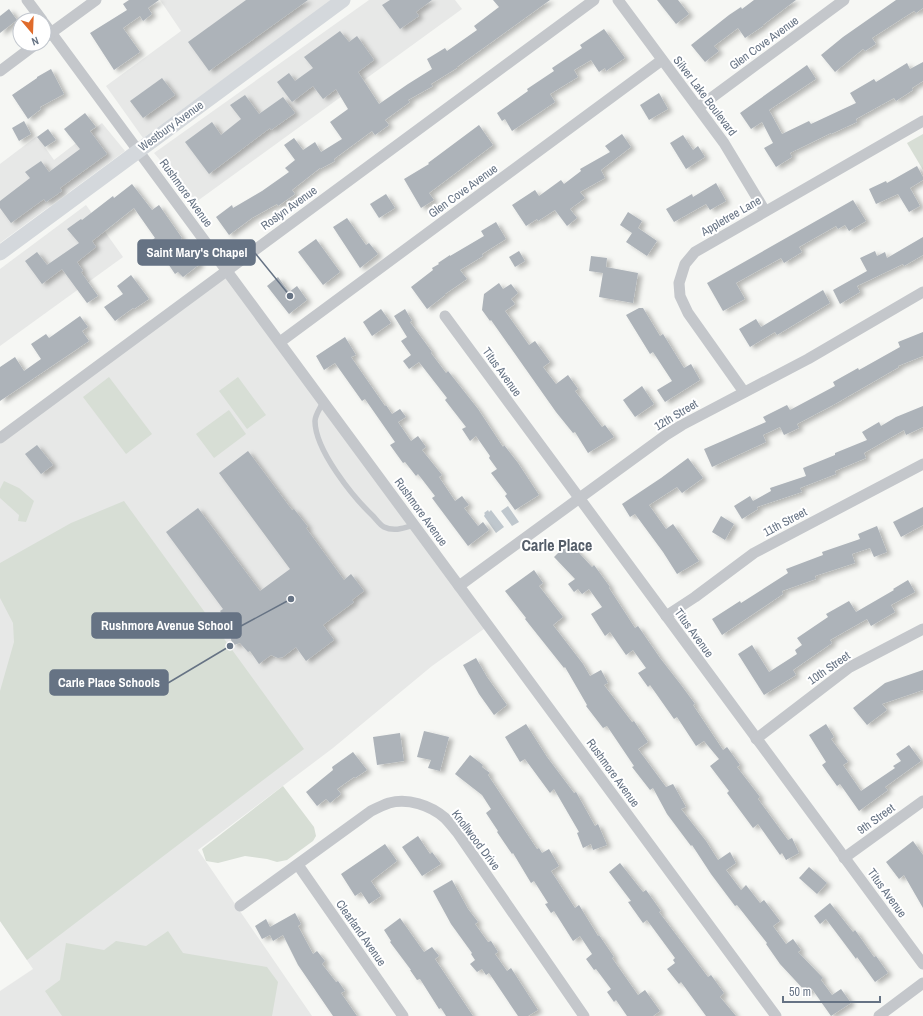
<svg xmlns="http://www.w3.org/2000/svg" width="923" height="1016" font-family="'Archivo Narrow',sans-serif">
  <defs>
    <filter id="shadow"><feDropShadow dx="4.5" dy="2.5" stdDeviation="2" flood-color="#0004"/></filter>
  </defs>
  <rect width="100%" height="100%" fill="#f6f7f4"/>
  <g fill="#e7e8e7">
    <path d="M160,0h172l-189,138 -37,-52 75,-55z"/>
    <path d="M369,0h86l7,9 -266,193 -42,-49z"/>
    <path d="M102,123l23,28 -125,92v-79l37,-28 17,24z"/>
    <path d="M86,205l37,52 -123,89v-77z"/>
    <path d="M227,270l261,356 -56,40 -99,82 -135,102 114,166h-312v-25l33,-22 -33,-48v-483z"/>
  </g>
  <g fill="#d7ded5">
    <path d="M923,134v36l-16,-27z"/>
    <path d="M109,377l43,57 -26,20 -43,-57z"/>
    <path d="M238,377l28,38 -19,14 -28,-38z"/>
    <path d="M229,410l17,24 -32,24 -18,-24z"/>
    <path d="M4,481l15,7 15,13 -8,21 -8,-1 1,-6 -19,-17v-9z"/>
    <path d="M124,501l180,248 -277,211 -27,-39v-230l14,-49 -1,-19 -13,-25v-35l71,-40z"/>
    <path d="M283,786l31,41 2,9 -3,5 -26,19 -10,2 -10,-3 -22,-3 -27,7 -12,-2 -4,-12z"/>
    <path d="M168,931l15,22 84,14 11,15 -6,34h-210l-17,-25 15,-11 6,-37 38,7 12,-9 30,5z"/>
  </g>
  <g fill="#bfc7cd">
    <path d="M508,506l11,16 -7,4 -11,-15z"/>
    <path d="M488,510l1,2 2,-2 13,17 -8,6 -12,-17 1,-2 -1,-1z"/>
  </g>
  <g fill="#adb3b9" filter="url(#shadow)">
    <path d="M129,0h30l-11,8 4,6 -9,7 -3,-5 -17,12 17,24 -26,18 -24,-37 37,-23 -4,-6z"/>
    <path d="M246,0h62l-99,71 -21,-29z"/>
    <path d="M390,0h42l-16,12 3,4 -19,13 -18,-24z"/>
    <path d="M493,0h57l-93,67v1l-26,16 2,2 -25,14 2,2 -25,18 4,5 -14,10 -3,-4 -38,28 1,2 -15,8v-1l-28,22 3,4 -17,12 -1,-2 -25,14 -23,17 -13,-18 16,-12 1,3 29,-17 27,-19 -4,-4 10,-8 -11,-15 10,-7 9,12 12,-8 6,10 21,-13 -12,-17 18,-13 -12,-20 -13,10 -10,-13 -21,16 -15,-20 12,-9 6,8 18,-13 -9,-11 36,-26 9,11 8,-6 17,24 -16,12 21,32 29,-20 24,-15 -5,-10 18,-11 2,3 30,-21 -3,-4 25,-19z"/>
    <path d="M657,0h21l11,14 -13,10z"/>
    <path d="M754,0h42l-33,25v1l-18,12 -7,-10 -24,18 5,5 -14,11 -14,-17 38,-30 12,-8 1,2z"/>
    <path d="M896,0h27v8l-7,5 -2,-2 -42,27 4,6 -11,7 -2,-2 -28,23 -14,-17 22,-18z"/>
    <path d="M9,9l8,11 -17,13v-17z"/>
    <path d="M604,29l21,29 -19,13 -1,-3 -6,4 -8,-12 -17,10 4,7 -28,17 5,8 -43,29 -7,-12 -3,2 -5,-8 31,-22 -1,-2 27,-18 -2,-3 30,-20 -2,-3z"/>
    <path d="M923,62v19l-11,7 1,2 -17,11 -2,-3 -38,21 1,3 -26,12v-1l-41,20 2,4 -16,10 -12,-19 9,-5 -11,-21 -11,7 -11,-16 67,-48 9,14 -47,31 13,24 27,-13 2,3 45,-21 -6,-10 24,-14 2,3 31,-19 3,6z"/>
    <path d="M51,69l13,25 -24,13 1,2 -13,10 -16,-24 25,-17v-1z"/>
    <path d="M162,78l13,17 -32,23 -13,-17z"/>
    <path d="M659,93l9,16 -19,11 -9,-15z"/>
    <path d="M245,95l14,19 24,-17 12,16 -24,17 -1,-2 -61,46 -24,-32 27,-20 9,13 20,-16 -11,-14z"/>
    <path d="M85,113l11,14 -6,4 17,23 -47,34 2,3 -16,11 -2,-3 -33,24 -11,-15v-7l30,-23 -5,-6 16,-11 8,11 31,-23 -16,-20z"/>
    <path d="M24,121l7,13 -12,7 -7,-13z"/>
    <path d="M479,125l14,20 -64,48 5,7 -13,8 -17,-29 25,-15 -1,-1z"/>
    <path d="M48,129l8,11 -11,7 -8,-10z"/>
    <path d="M622,134l9,13 -30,23 4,8 -25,14 5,6 -15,11 7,9 -10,8 -12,-16 -17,11 -1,-2 -11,7 -14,-21 23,-15 4,6 22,-16 3,4 17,-13 -1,-2 30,-17 -5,-6z"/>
    <path d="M683,135l10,15 5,-4 7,11 -19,12 -16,-26z"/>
    <path d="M917,166l6,11v3l-13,8 10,18 -11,6 -11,-18 -22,10 -7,-15 17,-8 1,2z"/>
    <path d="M716,183l10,18 -16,9 -4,-6 -32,18 -8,-13 26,-15 1,3z"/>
    <path d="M132,184l20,26 7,-5 23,33 -1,1 19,25 -17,13 -5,-5 -3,2 -23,-34 3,-2 -21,-30 -38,30 -4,3 4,6 -19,15 6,9 -2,1 17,24 -11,7 -25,-34 -20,15 -17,-23 12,-9 10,13 32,-22 -12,-14 14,-10 1,1 31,-24 1,2z"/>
    <path d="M386,194l9,14 -16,10 -9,-14z"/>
    <path d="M853,200l13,21 -17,10 -4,-6 -7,4 -2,-3 -37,21 3,5 -18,11 -3,-5 -45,25 9,16 -22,12 -16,-28z"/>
    <path d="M628,212l14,9 -4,7 19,13 -10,15 -21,-14 6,-9 -12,-8z"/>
    <path d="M347,218l19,27 3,-2 9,11 -18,14 -27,-41z"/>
    <path d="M496,222l10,17 -24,15 1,2 -23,14 7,9 -22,15v1l-18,14 -16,-22 22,-17 -1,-2 7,-4 -1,-1 12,-8v1l34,-20 -3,-5z"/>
    <path d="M923,237v18l-19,11 -1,-2 -46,22 3,6 -20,12 -7,-14 34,-19 -7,-13 15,-7 2,5 8,-4 2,6z"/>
    <path d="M316,239l24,33 -17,13 -25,-33z"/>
    <path d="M519,251l6,10 -10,6 -6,-10z"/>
    <path d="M591,256l16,2 -1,9 32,6 -5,30 -34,-6 4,-24 -14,-2z"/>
    <path d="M131,275l18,24 -15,10 -1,-1 -18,13 -11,-14 19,-13 -6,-8z"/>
    <path d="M278,277l11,15 8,-6 10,14 -18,14 -22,-28z"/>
    <path d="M499,283l4,6 8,-5 7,9 -7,6 4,5 -10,7 24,34 6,-4 15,21 -7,5 13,17 12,-9 10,14 -3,2 27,36 3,-2 9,12 -26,16 -13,-21 -2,1 -17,-21 -65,-92 -1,1 -8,-11 2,-16z"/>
    <path d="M823,290l7,13 -53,32 -2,-3 -25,15 -11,-18 17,-10 5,8z"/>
    <path d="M639,308h4l17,28 3,-2 21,34 7,-4 9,16 -35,22 -8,-12 15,-9 -19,-29 -3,2 -24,-39z"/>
    <path d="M381,309l10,14 -19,13 -9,-14z"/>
    <path d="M405,309l7,12 -2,1 22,30 -1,1 15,20 2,-2 30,38 25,38 1,-2 14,18 21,32 -24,15 -10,-14 2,-2 -16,-21 6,-4 -8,-11 1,-2 -14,-20 -6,5 -8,-12 4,-2 -21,-27 2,-2 -28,-36 -10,7 -6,-8 8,-6 -10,-14 6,-4 -13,-21z"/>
    <path d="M80,316l8,11 -6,4 7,10 -89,60v-34l15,-10 9,14 17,-12 -10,-15 15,-10 3,4z"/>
    <path d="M923,332v24l-25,10 1,1 -64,37 -38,20 2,4 -15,7 -4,-8 -17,8 3,7 -54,25 -8,-18 62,-27 -3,-5 24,-12 3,5 45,-24 -2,-4 25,-14 1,2 41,-23 -2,-5z"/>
    <path d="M345,337l11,18 -5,2 34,49 1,-1 6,9 8,-5 6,8 -8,5 13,19 7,-5 8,11 -4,3 20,25 -3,2 16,24 7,-5 7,9 -5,3 14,18 5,-4 6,8 -21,16 -36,-48 3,-2 -17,-22 -2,2 -11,-14 -2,1 -13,-18 5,-3 -30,-43 -3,2 -27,-38 -11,7 -8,-14z"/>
    <path d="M642,386l12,18 -19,13 -12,-17z"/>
    <path d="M923,406v21l-17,8 -2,-5 -40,23 2,5 -31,13 1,3 -36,14 2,4 -45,15 1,2 -16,10 -8,-13 16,-10 3,5 18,-10 -1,-3 36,-12 -3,-8 32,-13v-2l32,-13 -5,-8 17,-10 2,4 15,-9z"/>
    <path d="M37,445l16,20 -12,9 -16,-20z"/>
    <path d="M248,451l44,59 2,-1 14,18 -2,1 38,52 7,-6 13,17 -12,9 2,2 -31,23 11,15 -28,21 -10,-14 -13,10 -5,1 -7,-3 -12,9 -9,-13 -2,1 -8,-9 -6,2 -3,-5 1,-9 -4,-6 1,-2 -9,-12 3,-2 -57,-77 32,-24 62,83 30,-22 -71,-96z"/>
    <path d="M688,458l15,20 -21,15 -5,-6 -28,18 17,24 7,-5 26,37 -22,13 -14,-22 -28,-38 -5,3 -8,-13 39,-26z"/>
    <path d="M923,507v18l-22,12 -8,-15z"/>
    <path d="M721,516l13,8 -9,16 -13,-8z"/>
    <path d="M877,526l10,26 -13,5 -4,-9 -18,6 3,9 -40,13 1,3 -34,12 1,3 -61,41 -10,-16 28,-18 1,2 47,-30 -2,-4 37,-14 -1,-3 38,-13 -2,-5z"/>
    <path d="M569,542l23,25 2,-2 16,22 -1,1 26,40 3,-2 22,32 21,27 14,19 -2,1 30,45 4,-3 13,18 -3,2 23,30 -2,2 30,41 4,-2 7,15 -13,7 -4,-7 -2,2 -22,-31 -5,4 -26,-35 2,-2 -19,-25 9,-7 -15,-18 -8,5 -19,-29 -3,2 -24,-34 -2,2 -10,-14 8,-5 -13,-18 -7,5 -16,-23 -5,4 -14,-22 11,-7 -13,-18 -7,5 -4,-5 -4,3 -6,-8 7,-5 -21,-22z"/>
    <path d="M534,570l9,13 -4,3 24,31 -10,8 30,39 7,12 11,-6 7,13 -4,2 28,37 2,-1 14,21 -10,7 28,38 7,-3 13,23 -5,2 25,32 12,19 12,-8 6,11 -10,7 15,20 5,-5 14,18 4,-3 16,21 -7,5 13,18 7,-5 8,11 -3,2 25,26 -2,2 11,15 9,-6 10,14 -20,13 -19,-27 -5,4 -27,-29 -14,-20 1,-1 -30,-38 -2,1 -24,-32 -19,-29 -1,1 -24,-32 -14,-26 -3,2 -18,-23 2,-1 -27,-40 -4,2 -17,-22 1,-1 -22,-38 -1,1 -39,-49 1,-1 -21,-27z"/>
    <path d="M908,580l7,12 -24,13 4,7 -24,14 -4,-7 -37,21 2,3 -39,27 3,5 -32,20 -26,-41 14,-9 17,27 28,-18 -2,-4 7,-5 -5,-7 31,-21 -2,-3 23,-13 7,11 38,-22 -1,-1z"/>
    <path d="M476,658l11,19 20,28 -13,10 -15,-21 -16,-29z"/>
    <path d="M923,670v20l-41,14 5,6 -20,15 -14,-17 32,-25z"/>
    <path d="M526,724l21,33 27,36 2,-1 19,34 3,-2 9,21 -14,5 -2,-6 -8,4 -6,-15 2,-1 -25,-43 -4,4 -25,-34 -5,3 -15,-25z"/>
    <path d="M826,724l8,13 -3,2 17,23 -5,3 18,26 34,-23 -2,-2 8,-5 -5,-7 13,-9 12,16 -36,26 3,3 -29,21 -19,-27 -3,2 -15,-21 4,-3 -17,-27z"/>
    <path d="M424,731l25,6 -9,34 -12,-3 3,-8 -14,-3z"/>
    <path d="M400,733l4,28 -27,4 -4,-28z"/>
    <path d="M353,752l14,18 -12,8 -1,-1 -17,12 4,5 -11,9 -4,-4 -9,7 -11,-14 27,-22 -1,-3z"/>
    <path d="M470,755l13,10 -1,2 8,6 -2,2 49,74 2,-1 3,5 7,-4 10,17 -8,5 24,37 4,-3 19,31 1,-1 15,22 -2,1 26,37 7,-5 15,21 -7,5h-26l-11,-16 -2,2 -7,-10 4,-3 -15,-20 -2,1 -8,-11 6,-5 -12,-18 -7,5 -19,-30 -3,2 -6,-9 3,-1 -14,-22 -3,2 -18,-30 -1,1 -15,-22 1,-1 -12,-18 5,-4 -9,-14 -27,-21z"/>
    <path d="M418,836l12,18 2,-2 9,12 -19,12 -20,-29z"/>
    <path d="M913,841l10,14v53l-19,-33 -5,4 -13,-17z"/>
    <path d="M385,844l12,17 -26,20 10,15 -12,8 -8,-12 -6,4 -14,-22z"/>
    <path d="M620,863l23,29 3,-2 15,21 -2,1 49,65 3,-2 13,18 -4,4 16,19h-30l-25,-34 -2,2 -12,-15 8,-6 -2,-3 2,-2 -28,-38 -4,3 -15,-21 3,-1 -22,-29z"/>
    <path d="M809,867l18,16 -10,11 -18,-16z"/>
    <path d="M452,880l16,29 10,13 -3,2 13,18 3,-1 7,11 -3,2 12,17 4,-3 27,42 -10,6h-10l-29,-43 -3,2 -4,-6 -5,3 -7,-8 5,-4 -4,-6 1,-1 -21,-29 -18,-33z"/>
    <path d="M830,903l23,29 2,-2 19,27 2,-1 12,17 -13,9 -18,-25 -1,2 -30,-40 -6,5 -6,-8z"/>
    <path d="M295,913l6,11 -3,2 15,28 4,-3 8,10 -3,3 14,18 2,-1 7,10 -4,2 16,23h-24l-35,-51 -15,-30 -10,6 -3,-6 -8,4 -7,-13 11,-7 4,8z"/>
    <path d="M400,918l24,34 8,-5 7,9 -4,3 38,57h-27l-5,-8 -2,1 -19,-30 -3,1 -7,-10h1l-21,-28 1,-1 -7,-11z"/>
  </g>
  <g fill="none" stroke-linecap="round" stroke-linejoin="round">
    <path stroke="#c4c7cb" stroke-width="5.5" d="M323,402c-2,5 -8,13 -8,19 0,29 38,76 58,95 3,3 7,9 11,11 10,5 20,1 30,-2"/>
    <g stroke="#c4c7cb" stroke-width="11">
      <path d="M27,0l15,20"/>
      <path d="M618,0l106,143 41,68"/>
      <path d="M44,23l732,993"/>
      <path d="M44,38l52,-38"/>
      <path d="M0,71l36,-27"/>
      <path d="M699,107l145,-107"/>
      <path d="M445,316l478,648"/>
      <path d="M280,342l382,-282"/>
      <path d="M744,392l-56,-79 -8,-17 -1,-13 6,-19 10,-12 228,-131"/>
      <path d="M0,438l594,-438"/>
      <path d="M459,586l207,-151 16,-10 126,-66 115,-67"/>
      <path d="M666,616l29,-19 59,-44 169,-89"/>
      <path d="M756,739l94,-72 73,-38"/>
      <path d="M844,858l79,-57"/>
      <path d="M298,865l105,151"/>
      <path d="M240,906l131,-95c6,-3 12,-6 18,-8 19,-5 41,2 56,15 4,4 8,9 12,14l127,184"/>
      <path d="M879,1016l44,-33"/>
    </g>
    <path stroke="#d4d8dc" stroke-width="15" d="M0,253l343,-253"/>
  </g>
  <g text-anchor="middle" stroke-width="4" stroke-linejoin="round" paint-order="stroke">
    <g font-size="12" fill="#667384" stroke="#fff">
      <text transform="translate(764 43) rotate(-36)" y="4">Glen Cove Avenue</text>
      <text transform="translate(705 96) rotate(53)" y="4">Silver Lake Boulevard</text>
      <text transform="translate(171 126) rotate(-36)" y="4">Westbury Avenue</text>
      <text transform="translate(463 191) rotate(-36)" y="4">Glen Cove Avenue</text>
      <text transform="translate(186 193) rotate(54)" y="4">Rushmore Avenue</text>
      <text transform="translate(289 208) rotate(-36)" y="4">Roslyn Avenue</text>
      <text transform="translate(731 216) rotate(-30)" y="4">Appletree Lane</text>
      <text transform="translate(502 372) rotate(54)" y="4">Titus Avenue</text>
      <text transform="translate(676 415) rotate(-31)" y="4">12th Street</text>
      <text transform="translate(421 512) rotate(54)" y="4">Rushmore Avenue</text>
      <text transform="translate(785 522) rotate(-28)" y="4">11th Street</text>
      <text transform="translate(694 633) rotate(54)" y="4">Titus Avenue</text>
      <text transform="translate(829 668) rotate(-35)" y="4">10th Street</text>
      <text transform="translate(613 773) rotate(54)" y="4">Rushmore Avenue</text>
      <text transform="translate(876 819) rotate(-36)" y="4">9th Street</text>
      <text transform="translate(476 840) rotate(53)" y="4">Knollwood Drive</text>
      <text transform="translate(887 893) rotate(54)" y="4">Titus Avenue</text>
      <text transform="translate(361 933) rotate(55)" y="4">Clearland Avenue</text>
    </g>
    <g font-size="16" font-weight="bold" fill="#545d69" stroke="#fff">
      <text x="557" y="551">Carle Place</text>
    </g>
  </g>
  <path fill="none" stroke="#667384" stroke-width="1.5" d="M290 296L255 253M291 599L241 626M230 646L168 683"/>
  <g fill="#667384" stroke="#fff" stroke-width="1.5">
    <circle cx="290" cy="296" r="4"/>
    <circle cx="291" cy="599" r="4"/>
    <circle cx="230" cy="646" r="4"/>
  </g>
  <g fill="#667384" stroke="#667384" stroke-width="1.5">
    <rect x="138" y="240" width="117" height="25" rx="4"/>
    <rect x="92" y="613" width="149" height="25" rx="4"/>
    <rect x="50" y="670" width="118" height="25" rx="4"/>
  </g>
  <g font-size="13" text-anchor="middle" font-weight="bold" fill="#fff">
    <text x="197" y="257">Saint Mary's Chapel</text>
    <text x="167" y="630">Rushmore Avenue School</text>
    <text x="109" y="687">Carle Place Schools</text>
  </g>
  <g transform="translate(32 32) rotate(161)"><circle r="19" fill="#ffffff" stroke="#c2c7ce"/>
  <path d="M0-3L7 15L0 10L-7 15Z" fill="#e06b2b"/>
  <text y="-6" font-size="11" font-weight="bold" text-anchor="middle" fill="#667384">N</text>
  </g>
  <path d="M783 996v6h97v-6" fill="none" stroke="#667384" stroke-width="2"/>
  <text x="789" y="996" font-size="12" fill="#667384" stroke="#ffffff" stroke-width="3" paint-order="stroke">50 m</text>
</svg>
